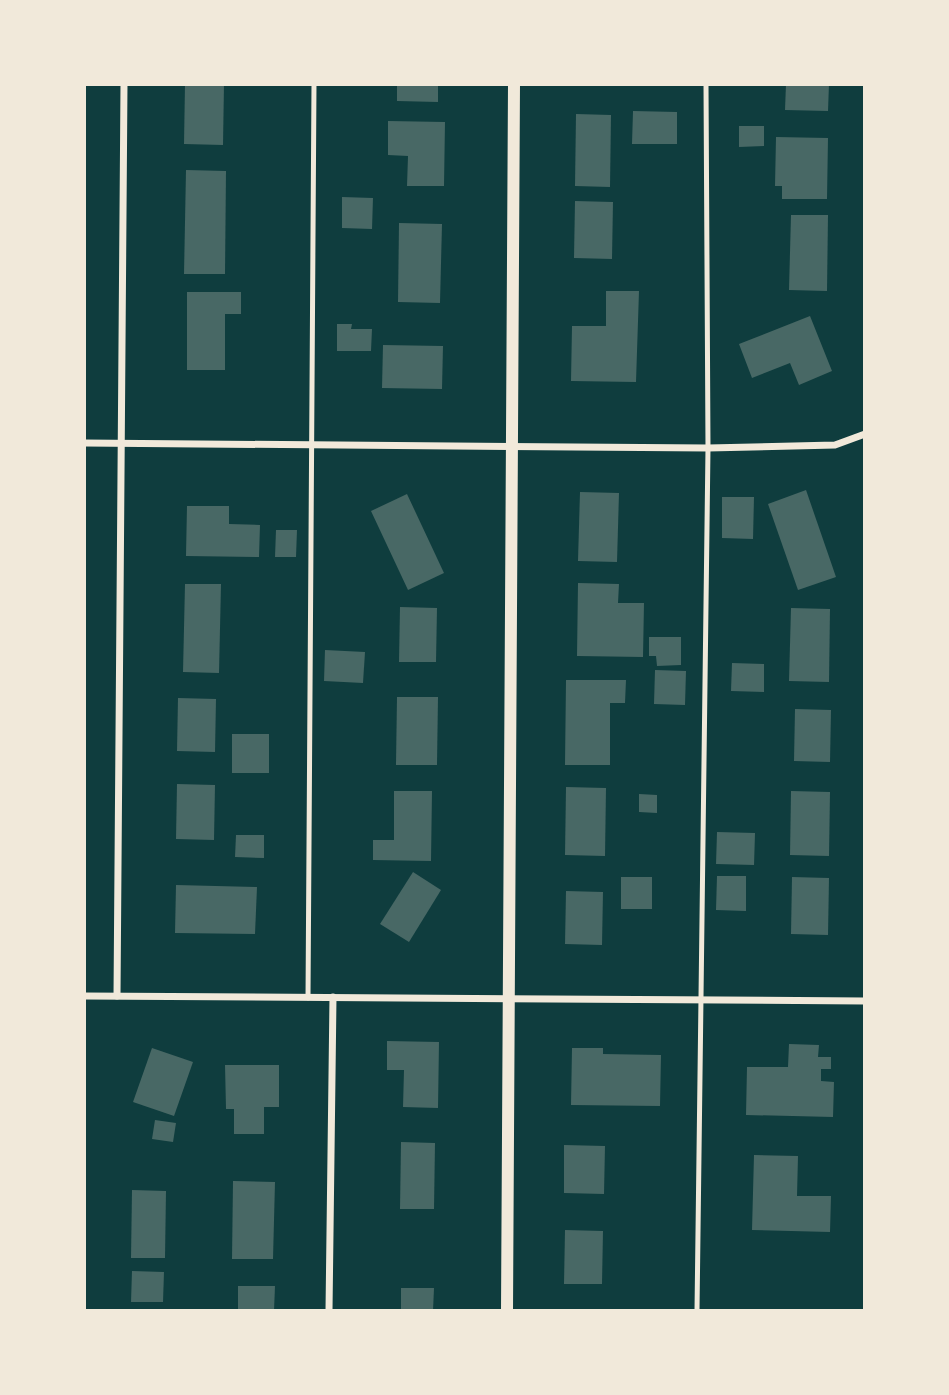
<svg xmlns="http://www.w3.org/2000/svg" width="949" height="1395" font-family="Ubuntu,sans-serif">
  <rect width="100%" height="100%" fill="#0f3d3e"/>
  <g fill="#486865">
    <path d="M185,84h39l-1,61 -39,-1z"/>
    <path d="M397,84h41v18l-41,-1z"/>
    <path d="M786,84h43l-1,27 -43,-1z"/>
    <path d="M633,111l44,1v32h-45z"/>
    <path d="M576,114l35,1 -1,72 -35,-1z"/>
    <path d="M388,121l57,1 -1,64h-37l1,-30 -20,-1z"/>
    <path d="M739,126h25v20l-25,1z"/>
    <path d="M776,137l52,1 -1,61h-45v-13h-7z"/>
    <path d="M186,170l40,1 -1,103h-41z"/>
    <path d="M342,197l31,1 -1,31 -30,-1z"/>
    <path d="M575,201l38,1 -1,57 -38,-1z"/>
    <path d="M791,215h37l-1,76 -38,-1z"/>
    <path d="M399,223l43,1 -2,79 -42,-1z"/>
    <path d="M606,291h33l-3,91 -65,-1 1,-55h34z"/>
    <path d="M187,292h54v22h-16v56h-38z"/>
    <path d="M810,316l22,55 -33,14 -9,-22 -38,15 -13,-34z"/>
    <path d="M337,324h15l-1,5h21l-1,22h-34z"/>
    <path d="M383,345l60,1 -1,43 -60,-1z"/>
    <path d="M806,490l30,87 -38,13 -30,-86z"/>
    <path d="M580,492l39,1 -2,69 -39,-1z"/>
    <path d="M407,494l37,79 -36,17 -37,-79z"/>
    <path d="M722,497h32l-1,42 -31,-1z"/>
    <path d="M187,506h42v18l31,1 -1,32 -73,-1z"/>
    <path d="M276,530h21l-1,27h-21z"/>
    <path d="M578,583l41,1 -1,19h26l-1,54 -66,-1z"/>
    <path d="M185,584h36l-2,89 -36,-1z"/>
    <path d="M400,607l37,1 -1,54h-37z"/>
    <path d="M791,608l39,1 -1,73 -40,-1z"/>
    <path d="M649,637h32v28l-24,1 -1,-10h-7z"/>
    <path d="M325,650l40,2 -2,31 -39,-2z"/>
    <path d="M732,663l32,1v28l-33,-1z"/>
    <path d="M655,670l31,1 -1,34 -31,-1z"/>
    <path d="M566,680h60l-1,23h-15v62h-45z"/>
    <path d="M397,697h41l-1,68h-41z"/>
    <path d="M178,698l38,1 -1,53 -38,-1z"/>
    <path d="M795,709l36,1 -1,52 -36,-1z"/>
    <rect x="232" y="734" width="37" height="39"/>
    <path d="M177,784l38,1 -1,55 -38,-1z"/>
    <path d="M566,787l40,1 -1,68 -40,-1z"/>
    <path d="M394,791h38l-1,70 -58,-1v-20h21z"/>
    <path d="M791,791l39,1 -1,64 -39,-1z"/>
    <path d="M639,794l18,1v18l-18,-1z"/>
    <path d="M717,832l38,1 -1,32 -38,-1z"/>
    <path d="M236,835h28v23l-29,-1z"/>
    <path d="M413,872l28,18 -32,52 -29,-18z"/>
    <path d="M717,876h29v35l-30,-1z"/>
    <rect x="621" y="877" width="31" height="32"/>
    <path d="M792,877l37,1 -1,57 -37,-1z"/>
    <path d="M176,885l81,2 -2,47 -80,-1z"/>
    <path d="M566,891l37,1 -1,53 -37,-1z"/>
    <path d="M387,1041l52,1 -1,66 -35,-1 1,-37h-17z"/>
    <path d="M789,1044l30,1 -1,12h13v12h-10v12l13,1 -1,35 -87,-2 1,-48h41z"/>
    <path d="M152,1048l41,14 -19,54 -41,-14z"/>
    <path d="M572,1048h31v6l58,1 -1,51 -89,-1z"/>
    <path d="M225,1065h54v42h-15v27h-30v-25h-8z"/>
    <path d="M155,1120l21,3 -3,19 -21,-3z"/>
    <path d="M401,1142l34,1 -1,66h-34z"/>
    <path d="M564,1145l41,1 -1,48 -40,-1z"/>
    <path d="M754,1155l44,1 -1,40h34l-1,36 -78,-2z"/>
    <path d="M233,1181l42,1 -2,77h-41z"/>
    <path d="M132,1190l34,1 -1,67h-34z"/>
    <path d="M565,1230l38,1 -1,53h-38z"/>
    <path d="M132,1271l32,1 -1,30h-32z"/>
    <path d="M238,1286h37l-1,25h-36z"/>
    <path d="M401,1288h33l-1,23h-32z"/>
  </g>
  <g fill="none" stroke-linecap="round" stroke-linejoin="round">
    <g stroke="#f1e9da" stroke-width="5">
      <path d="M308,998l6,-914"/>
      <path d="M697,1311l11,-863 -2,-364"/>
    </g>
    <g stroke="#f1e9da" stroke-width="7">
      <path d="M84,443l624,5 127,-3 30,-11"/>
      <path d="M84,996l781,5"/>
      <path d="M117,996l7,-912"/>
      <path d="M329,1311l4,-314"/>
    </g>
    <path stroke="#f1e9da" stroke-width="12" d="M507,1311l7,-1227"/>
  </g>
  <rect width="949" height="1395" fill="none" stroke="#f1e9da" stroke-width="172"/>
</svg>
